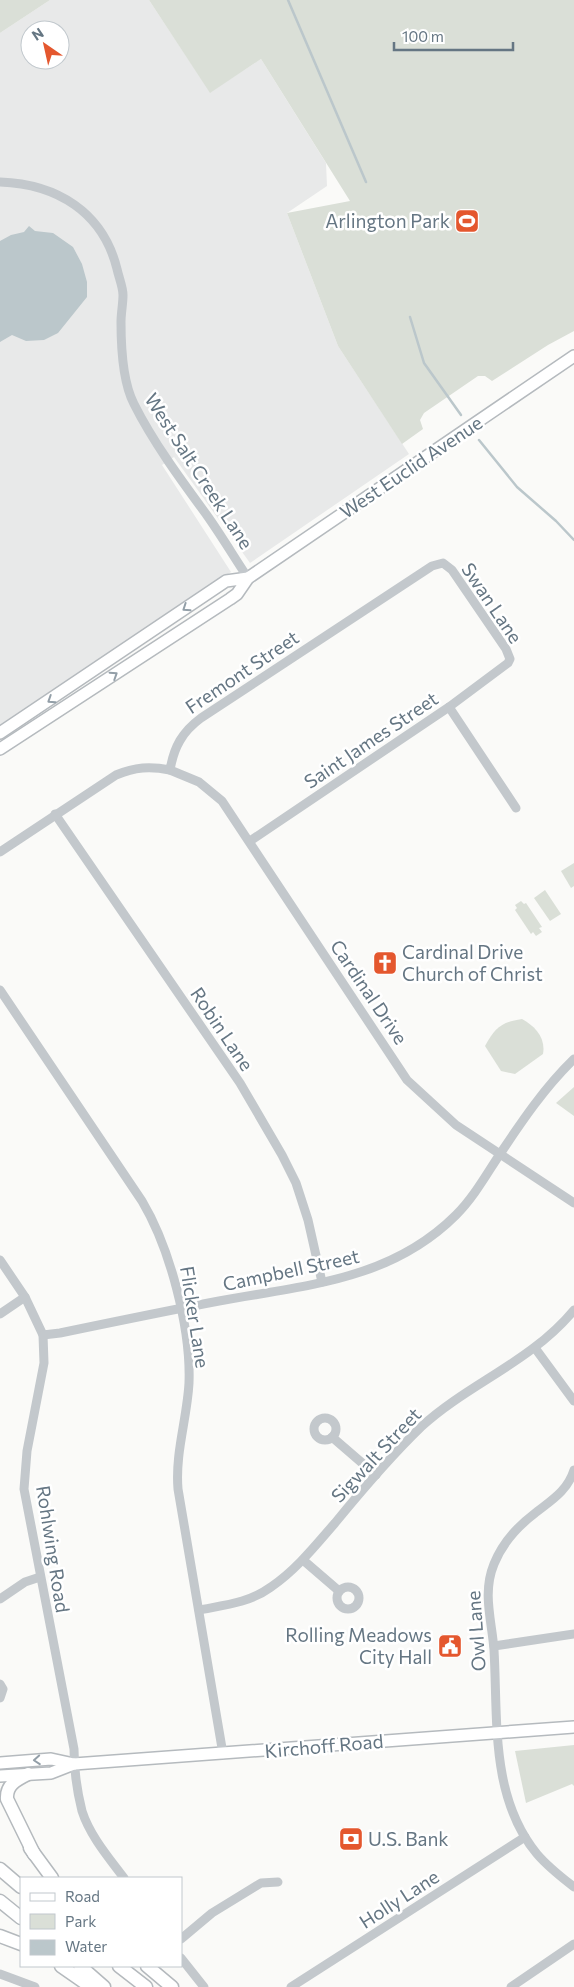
<svg xmlns="http://www.w3.org/2000/svg" width="574" height="1987" font-family="Commissioner,sans-serif">
  <rect width="100%" height="100%" fill="#fafaf8"/>
  <path fill="#e8e9e9" fill-rule="evenodd" d="M50,0h99l61,92 51,-33 65,104 1,23 -40,27 51,133 71,108 -159,109 -76,-106 -12,8 69,107 -231,157v-696zM30,30h30v30h-30z"/>
  <g fill="#dadfd7">
    <path d="M0,0h50l-50,33z"/>
    <path d="M149,0h425v331l-26,14 -56,36 -7,-5h-7l-54,37 -4,7 3,9 -21,15 -64,-98 -51,-133 63,-12 -89,-142 -51,34z"/>
    <path d="M574,863v23l-3,2 -10,-17z"/>
    <path d="M545,890l16,24 -11,7 -16,-23z"/>
    <path d="M521,901l3,3 2,-1 16,24 -3,1 3,4 -6,4 -3,-4 -2,2 -16,-24 2,-2 -2,-3z"/>
    <path d="M522,1019c13,7 24,19 21,35l-28,20 -14,-3 -16,-25c10,-18 16,-24 37,-27z"/>
    <path d="M574,1087v29l-18,-13z"/>
    <path d="M574,1745v41l-2,-2 -46,19 -11,-52z"/>
  </g>
  <path fill="#bbc7cb" d="M29,226l6,5 18,2 20,14 9,17 5,18v15l-29,36 -14,7 -18,1 -14,-6 -12,7v-101l11,-6 13,-3z"/>
  <g fill="none" stroke-linecap="round" stroke-linejoin="round">
    <g stroke="#bbc7cb" stroke-width="2.5">
      <path d="M288,0l78,182"/>
      <path d="M410,317l14,46 37,52"/>
      <path d="M479,440l38,47 39,34 18,19"/>
    </g>
    <defs>
      <g id="major">
        <path d="M0,733l226,-152 22,-3"/>
        <path d="M0,749l230,-150 7,-5 11,-16 326,-222"/>
        <path d="M0,1763l51,-4 23,5"/>
        <path d="M0,1776l51,-3 23,-9 500,-37"/>
      </g>
      <g id="highway">
        <path d="M28,1774c-12,6 -22,11 -21,25l27,55"/>
        <path d="M30,1848l22,30"/>
        <path d="M0,1869l21,18"/>
        <path d="M0,1901l21,17"/>
        <path d="M0,1936l21,8"/>
        <path d="M61,1966l30,21"/>
        <path d="M80,1966l24,21"/>
        <path d="M119,1966l27,21"/>
        <path d="M147,1966l25,21"/>
      </g>
    </defs>
    <use href="#major" stroke="#b5babe" stroke-width="14"/>
    <use href="#highway" stroke="#b4b9bd" stroke-width="15"/>
    <g stroke="#c3c8cc" stroke-width="9">
      <path d="M0,182c57,2 103,30 117,87 2,9 6,18 6,26 0,9 -2,18 -2,27 0,23 2,61 13,82 19,38 47,76 72,110 15,21 28,43 42,64"/>
      <path d="M449,707l67,101"/>
      <path d="M170,770l29,12 23,19 185,279 49,45 118,78"/>
      <path d="M55,814l185,269 42,72 14,28 12,37 14,62"/>
      <path d="M0,852l116,-77c19,-8 34,-9 54,-5 4,-23 12,-38 31,-52l231,-152 11,-3 9,7 54,79 4,10 -2,4 -59,44 -199,134"/>
      <path d="M0,990l142,211c28,47 49,127 47,182 -2,36 -14,70 -11,106l45,265"/>
      <path d="M0,1260l25,37 18,38 1,28 -17,88 -3,38 50,260c0,20 3,42 8,62 8,25 27,47 42,67"/>
      <path d="M0,1314l25,-17"/>
      <path d="M43,1335l17,-2c53,-11 106,-22 159,-32 86,-16 171,-20 237,-86 18,-18 30,-40 44,-61 22,-33 45,-67 74,-95"/>
      <path d="M535,1348l39,53"/>
      <circle cx="325" cy="1429" r="11"/>
      <path d="M332,1437l44,38"/>
      <path d="M574,1470c-7,22 -24,31 -40,44 -17,13 -32,30 -40,50 -12,29 -2,57 0,86 4,69 -4,147 43,204 11,13 24,23 37,33"/>
      <path d="M303,1560l36,31"/>
      <circle cx="348" cy="1598" r="11"/>
      <path d="M0,1599l25,-17 15,-5"/>
      <path d="M199,1610c26,-5 50,-7 72,-23 25,-17 44,-41 64,-64 27,-33 55,-66 86,-96 48,-44 110,-65 153,-117"/>
      <path d="M494,1646l80,-12"/>
      <path d="M0,1684l3,5 -3,9"/>
      <path d="M181,1939l31,-26 49,-30 17,-1"/>
      <path d="M181,1958l23,29"/>
      <path d="M0,1974l35,13"/>
      <path d="M291,1987l234,-150"/>
      <path d="M511,1987l63,-43"/>
    </g>
    <use href="#major" stroke="#fff" stroke-width="11"/>
    <use href="#highway" stroke="#fff" stroke-width="12"/>
  </g>
  <defs><path id="oneway-chevron" d="M-2-3.5L2.5 0L-2 3.5" fill="none" stroke-width="1.6" stroke-linecap="round" stroke-linejoin="round" transform="scale(1.25)"/></defs>
  <g stroke="#939fa8">
    <use href="#oneway-chevron" transform="translate(186 608) rotate(146)"/>
    <use href="#oneway-chevron" transform="translate(114 675) rotate(-33)"/>
    <use href="#oneway-chevron" transform="translate(51 700) rotate(147)"/>
    <use href="#oneway-chevron" transform="translate(37 1760) rotate(176)"/>
  </g>
  <defs>
    <symbol id="stadium-square" viewBox="-11 -11 22 22"><rect x="-9" y="-9" width="18" height="18" rx="4" fill="#e4572e" stroke="#fff"/><path d="M0-5a6.5 5 0 1 0 0 10a6.5 5 0 1 0 0-10ZM-3.5-1.8h7v3.6h-7Z" fill="#fff"/></symbol>
    <symbol id="church-square" viewBox="-11 -11 22 22"><rect x="-9" y="-9" width="18" height="18" rx="4" fill="#e4572e" stroke="#fff"/><path d="M-1.2-6h2.4v3.5h3.3v2.4h-3.3V6h-2.4V-.1h-3.3v-2.4h3.3Z" fill="#fff"/></symbol>
    <symbol id="civic-square" viewBox="-11 -11 22 22"><rect x="-9" y="-9" width="18" height="18" rx="4" fill="#e4572e" stroke="#fff"/><path d="M-.6-6.5H3V-4.5H.6V-3L4-1V1h2V6H-6V1h2V-1L-.6-3ZM-1.2 2.5V6h2.4V2.5Z" fill="#fff"/></symbol>
    <symbol id="bank-square" viewBox="-11 -11 22 22"><rect x="-9" y="-9" width="18" height="18" rx="4" fill="#e4572e" stroke="#fff"/><path d="M-6-4H6V4H-6ZM0-2.3a2.3 2.3 0 1 0 0 4.6a2.3 2.3 0 1 0 0-4.6Z" fill="#fff"/></symbol>
  </defs>
  <g fill-rule="evenodd">
    <use href="#stadium-square" x="453" y="207" width="28" height="28"/>
    <use href="#church-square" x="371" y="949" width="28" height="28"/>
    <use href="#civic-square" x="436" y="1632" width="28" height="28"/>
    <use href="#bank-square" x="337" y="1825" width="28" height="28"/>
  </g>
  <g text-anchor="middle" stroke-width="5" stroke-linejoin="round" paint-order="stroke">
    <g font-size="19" fill="#657683" stroke="#fff" text-anchor="end">
      <text x="450" y="228">Arlington Park</text>
      <text x="402" y="959" text-anchor="start">Cardinal Drive<tspan x="402" dy="22">Church of Christ</tspan></text>
      <text x="432" y="1642">Rolling Meadows<tspan x="432" dy="22">City Hall</tspan></text>
      <text x="368" y="1846" text-anchor="start">U.S. Bank</text>
    </g>
    <g font-size="19" fill="#657683" stroke="#fff">
      <text transform="translate(411 467) rotate(-34)" y="7">West Euclid Avenue</text>
      <text transform="translate(199 471) rotate(57)" y="7">West Salt Creek Lane</text>
      <text transform="translate(492 603) rotate(56)" y="7">Swan Lane</text>
      <text transform="translate(242 672) rotate(-34)" y="7">Fremont Street</text>
      <text transform="translate(371 740) rotate(-34)" y="7">Saint James Street</text>
      <text transform="translate(369 992) rotate(56)" y="7">Cardinal Drive</text>
      <text transform="translate(222 1029) rotate(56)" y="7">Robin Lane</text>
      <text transform="translate(291 1270) rotate(-12)" y="7">Campbell Street</text>
      <text transform="translate(195 1317) rotate(81)" y="7">Flicker Lane</text>
      <text transform="translate(376 1455) rotate(-47)" y="7">Sigwalt Street</text>
      <text transform="translate(53 1549) rotate(81)" y="7">Rohlwing Road</text>
      <text transform="translate(476 1631) rotate(-94)" y="7">Owl Lane</text>
      <text transform="translate(324 1746) rotate(-5)" y="7">Kirchoff Road</text>
      <text transform="translate(399 1899) rotate(-33)" y="7">Holly Lane</text>
    </g>
  </g>
  <rect x="20" y="1877" width="162" height="90" fill="#ffffff" stroke="#c1c8cd"/>
  <rect x="30" y="1893" width="25" height="8" fill="#ffffff" stroke="#c1c8cd"/>
  <text x="65" y="1902" font-size="15" fill="#657683">Road</text>
  <rect x="30" y="1914" width="25" height="15" fill="#dadfd7" stroke="#c1c8cd"/>
  <text x="65" y="1927" font-size="15" fill="#657683">Park</text>
  <rect x="30" y="1940" width="25" height="15" fill="#bbc7cb" stroke="#c1c8cd"/>
  <text x="65" y="1952" font-size="15" fill="#657683">Water</text>
  <g transform="translate(45 45) rotate(326)"><circle r="24" fill="#ffffff" stroke="#c1c8cd"/>
  <path d="M0-4L9 19L0 12L-9 19Z" fill="#e4572e"/>
  <text y="-8" font-size="14" font-weight="bold" text-anchor="middle" fill="#657683">N</text>
  </g>
  <path d="M394 42v8h119v-8" fill="none" stroke="#657683" stroke-width="2.5"/>
  <text x="402" y="42" font-size="15" fill="#657683" stroke="#ffffff" stroke-width="4" paint-order="stroke">100 m</text>
</svg>
